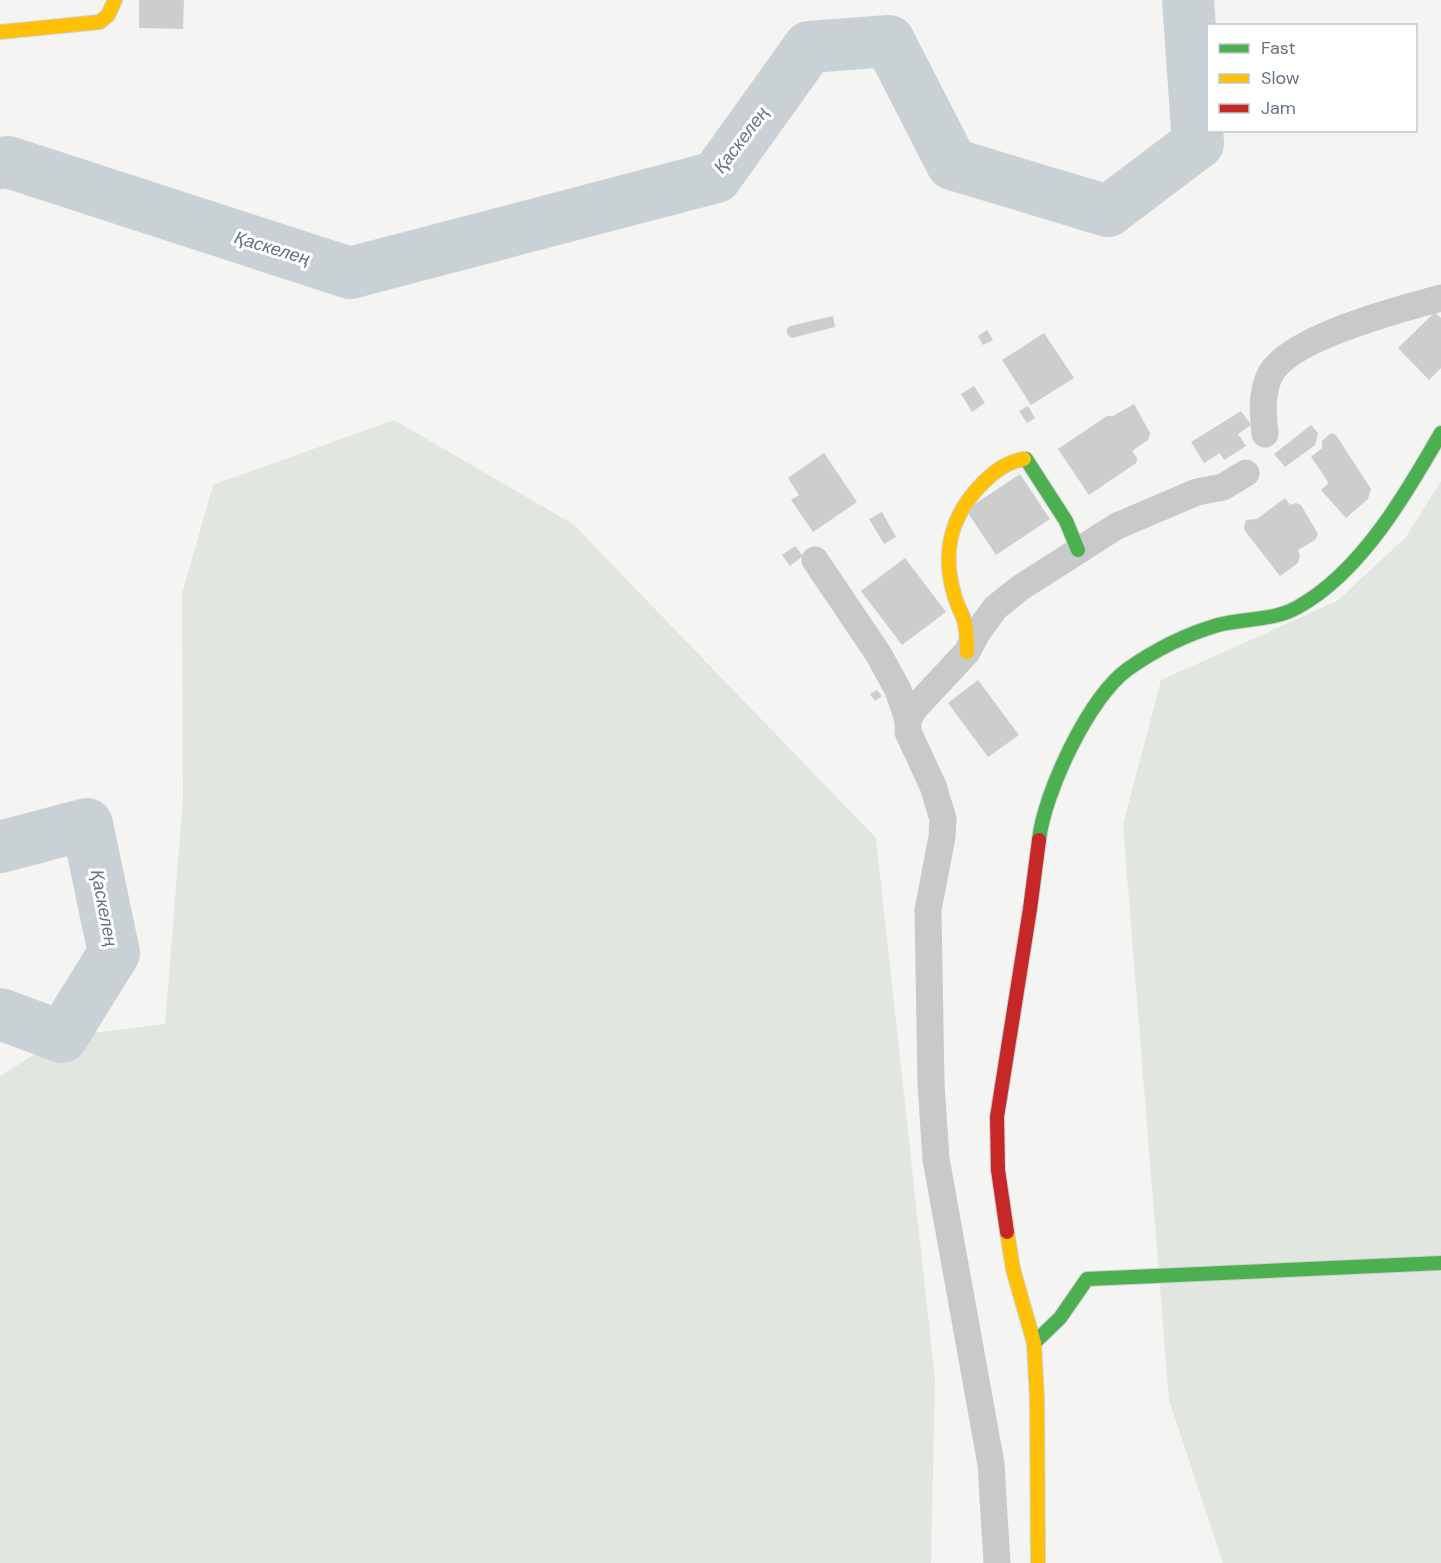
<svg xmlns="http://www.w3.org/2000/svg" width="1441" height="1563" font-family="'DM Sans',sans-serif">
  <rect width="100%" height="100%" fill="#f4f4f2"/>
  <g fill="#e2e6e0">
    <path d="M394,420l179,104 303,314 59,541 -4,184h-931v-487l62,-39 103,-13 18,-224 -1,-206 31,-109z"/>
    <path d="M1441,481v1082h-218l-54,-163 -46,-575 38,-145 176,-79 69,-64z"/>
  </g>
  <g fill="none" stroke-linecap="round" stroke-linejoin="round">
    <g stroke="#cad1d4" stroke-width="52">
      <path d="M0,163l8,-1 342,111 366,-96 93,-130 80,-6 63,123 156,47 90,-68 -10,-143"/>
      <path d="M0,847l87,-23 27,129 -52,84 -62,-23"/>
    </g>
  </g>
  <g fill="#cccdcd">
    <path d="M139,0h45l-1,29 -44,-1z"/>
    <path d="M1435,312l6,6v50l-12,12 -31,-32z"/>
    <path d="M833,316l2,11 -43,11 -5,-4v-5l3,-3z"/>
    <path d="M987,330l6,10 -10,5 -5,-9z"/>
    <path d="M1044,333l30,45 -43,27 -29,-45z"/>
    <path d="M974,386l11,17 -13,9 -11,-18z"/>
    <path d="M1134,404l16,29 -2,7 -16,11 5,7 -1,5 -47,32 -31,-46 49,-33h6z"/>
    <path d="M1028,406l7,12 -8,5 -8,-12z"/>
    <path d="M1241,411l10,14 -13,9 8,12 -22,14 -4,-7 -16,10 -13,-21z"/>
    <path d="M1311,425l7,8 -3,12 -30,22 -11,-13z"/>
    <path d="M1331,433l5,2 35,54 -3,10 -22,19 -25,-28 7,-6 -1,-4 -16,-23 11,-9v-7z"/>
    <path d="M824,453l33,49 -44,30 -22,-32 8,-5 -11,-17z"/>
    <path d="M1020,474l30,45 -54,36 -30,-45z"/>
    <path d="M1285,498l5,7 6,-2 5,2 17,29 -3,6 -17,10 2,5 -2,8 -18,13 -35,-45 -1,-4 2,-7 11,-1z"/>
    <path d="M882,512l14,25 -12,7 -15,-25z"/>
    <path d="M795,546l8,10 -13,10 -8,-11z"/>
    <path d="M905,558l41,54 -44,33 -41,-54z"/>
    <path d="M978,680l41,55 -31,22 -40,-54z"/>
    <path d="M877,690l5,6 -7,5 -5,-7z"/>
  </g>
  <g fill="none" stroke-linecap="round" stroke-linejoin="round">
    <defs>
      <g id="fast">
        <path d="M1024,459h2l40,62 12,29"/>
        <path d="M1039,840c5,-47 50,-143 89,-171 27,-19 59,-35 90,-44 26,-7 56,-4 80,-18 63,-35 108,-113 143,-174"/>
        <path d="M1034,1343l26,-25 27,-39 354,-16"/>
      </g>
      <g id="slow">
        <path d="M0,32l100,-10 8,-7 7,-15"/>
        <path d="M967,652c0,-10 0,-22 -3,-32 -3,-9 -8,-17 -10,-26 -12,-41 -4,-75 24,-106 13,-14 27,-26 46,-29"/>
        <path d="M1007,1232l6,37 21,74 3,56 1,164"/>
      </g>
      <path id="jam" d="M1007,1232l-9,-62 -1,-53 33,-208 9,-69"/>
    </defs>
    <use href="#fast" stroke="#d0d1d2" stroke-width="16"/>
    <use href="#slow" stroke="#d0d1d2" stroke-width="16"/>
    <use href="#jam" stroke="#d0d1d2" stroke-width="16"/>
    <g stroke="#c8c9ca" stroke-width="27">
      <path d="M1265,434c-2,-20 -4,-41 5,-59 18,-37 133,-67 171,-77"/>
      <path d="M815,560l64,95 19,35 10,30"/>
      <path d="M997,1563l-6,-99 -55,-305 -5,-75 -3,-174 14,-73 1,-18 -10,-33 -25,-54v-12l6,-11 53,-57 10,-19 18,-25 25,-20 97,-62 80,-34 26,-5 23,-14"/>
    </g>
    <use href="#fast" stroke="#4caf50" stroke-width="14"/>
    <use href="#slow" stroke="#ffc107" stroke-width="14"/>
    <use href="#jam" stroke="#c62828" stroke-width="14"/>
  </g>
  <g text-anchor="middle" stroke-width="6" stroke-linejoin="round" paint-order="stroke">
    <g font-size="18" font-style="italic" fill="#61757e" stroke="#fff">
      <text transform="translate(741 140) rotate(-53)" y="6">Қаскелең</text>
      <text transform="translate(272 248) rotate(17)" y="6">Қаскелең</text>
      <text transform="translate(104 908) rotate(79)" y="6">Қаскелең</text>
    </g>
  </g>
  <rect x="1207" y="24" width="210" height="108" fill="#ffffff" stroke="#c1c7cd" stroke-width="1.5"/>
  <rect x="1219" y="44" width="30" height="9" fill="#4caf50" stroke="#c1c7cd" stroke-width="1.5"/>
  <text x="1261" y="54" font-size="18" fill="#657381">Fast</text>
  <rect x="1219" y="74" width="30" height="9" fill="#ffc107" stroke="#c1c7cd" stroke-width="1.5"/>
  <text x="1261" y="84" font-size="18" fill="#657381">Slow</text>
  <rect x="1219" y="104" width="30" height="9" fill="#c62828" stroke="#c1c7cd" stroke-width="1.5"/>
  <text x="1261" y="114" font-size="18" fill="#657381">Jam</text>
</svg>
